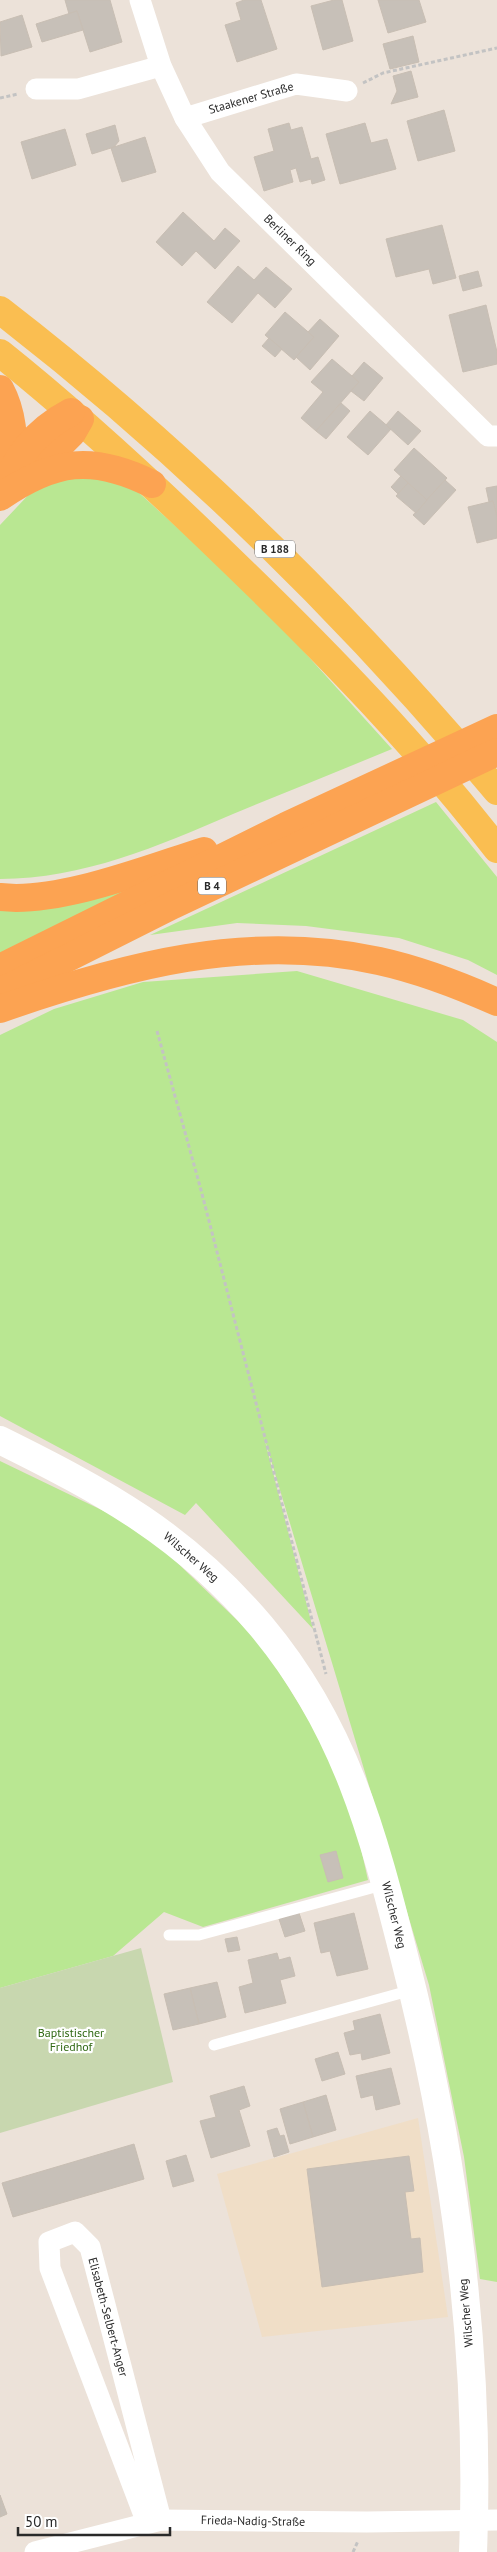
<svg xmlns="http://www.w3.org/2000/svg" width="497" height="2552" font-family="'PT Sans',sans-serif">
  <rect width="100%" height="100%" fill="#ece2d9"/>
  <path fill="#f0dec7" d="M418,2118l30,199 -186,20 -45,-163z"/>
  <g fill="#b9e792">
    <path d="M94,471l43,20 77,70 75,74 103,114c-53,22 -106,43 -159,65 -75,32 -150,65 -233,65v-354l34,-36z"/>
    <path d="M436,802l61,75v98l-29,-15 -69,-22 -93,-12 -69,-3 -87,12z"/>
    <path d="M162,871l-162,86v-48z"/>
    <path d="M297,971l166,49 34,22v1240l-17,-3 -16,-122 -35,-172 -165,-548 49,192 -117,-126 -11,12 -185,-99v-381l54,-26 89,-27z"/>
    <path d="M0,1461l112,54 53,36 97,93 59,96 35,86 12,54 -165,47 -39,-15 -51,44 -113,32z"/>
  </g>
  <path fill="#c8d7af" d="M141,1948l32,134 -173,51v-145z"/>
  <g fill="#c7c0b8" stroke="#c8beb3">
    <path d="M65,0h45l12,42 -32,10 -13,-41 -8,3z"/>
    <path d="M244,0h17l16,49 -40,13 -12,-37 16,-5 -5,-17z"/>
    <path d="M334,0h8l11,41 -30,9 -12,-44z"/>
    <path d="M378,0h41l7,22 -38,11z"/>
    <path d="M77,11l6,19 -41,12 -6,-18z"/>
    <path d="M22,15l10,32 -31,9 -1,-34z"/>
    <path d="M413,36l6,26 -29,7 -7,-25z"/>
    <path d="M411,71l7,26 -27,7 6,-13 -4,-15z"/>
    <path d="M444,110l11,41 -37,10 -11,-40z"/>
    <path d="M289,123l2,7 11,-3 9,32 7,-2 7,23 -13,4 -1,-5 -11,3 -4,-14 -6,2 3,12 -29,9 -10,-34 20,-6 -6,-22z"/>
    <path d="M365,123l6,20 16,-4 9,30 -56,15 -14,-50z"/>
    <path d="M115,125l4,16 -5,6 -22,7 -6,-20z"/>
    <path d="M65,129l11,36 -44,14 -11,-37z"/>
    <path d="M145,137l11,35 -34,10 -11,-34z"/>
    <path d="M183,212l31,29 11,-13 15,13 -25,28 -19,-18 -14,15 -26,-24z"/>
    <path d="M442,225l14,53 -23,6 -4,-15 -33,8 -10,-38z"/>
    <path d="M238,266l16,14 12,-13 26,22 -17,19 -17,-15 -26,30 -25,-21z"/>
    <path d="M478,271l4,15 -19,5 -4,-15z"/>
    <path d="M486,305l11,47v12l-34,8 -14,-57z"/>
    <path d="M285,312l29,25 -20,23 -29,-25z"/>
    <path d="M320,319l19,17 -29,34 -14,-13 18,-20 -6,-5z"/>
    <path d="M269,338l13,11 -7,8 -13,-11z"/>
    <path d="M332,359l27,23 -43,49 -15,-13 22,-26 -12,-10z"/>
    <path d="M364,362l19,16 -19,23 -13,-10 8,-9 -7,-6z"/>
    <path d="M341,403l9,8 -24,28 -10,-8z"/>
    <path d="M370,411l21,18 -23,26 -21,-18z"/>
    <path d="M398,411l23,20 -13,14 -22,-20z"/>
    <path d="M414,448l33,30 -20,22 -33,-30z"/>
    <path d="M401,476l7,7 -10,11 -7,-7z"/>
    <path d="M445,480l11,10 -32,35 -11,-10z"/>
    <path d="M408,483l19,17 -11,13 -20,-17z"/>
    <path d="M497,486v31l-4,-16 -4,1 -3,-14z"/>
    <path d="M493,501l4,16v21l-20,5 -9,-36z"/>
    <path d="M336,1851l7,27 -15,4 -8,-27z"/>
    <path d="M299,1913l6,18 -20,6 -6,-18z"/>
    <path d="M354,1913l14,56 -31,7 -7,-25 -9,2 -7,-30z"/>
    <path d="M237,1937l3,13 -12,2 -3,-13z"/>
    <path d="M277,1953l2,7 11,-3 5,19 -15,4 6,23 -41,10 -6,-26 14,-4 -5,-23z"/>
    <path d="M217,1982l9,35 -27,7 -9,-36z"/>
    <path d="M190,1988l9,36 -26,6 -9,-36z"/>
    <path d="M380,2014l10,39 -28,7 -1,-7 -11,2 -6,-22 11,-3 -2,-9z"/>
    <path d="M338,2052l7,22 -23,7 -7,-22z"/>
    <path d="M391,2068l9,36 -24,6 -3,-15 -12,3 -5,-22z"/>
    <path d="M244,2086l6,20 -11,4 11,36 -39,12 -11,-37 16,-4 -6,-21z"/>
    <path d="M326,2095l10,35 -23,7 -10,-35z"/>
    <path d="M303,2102l10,35 -23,7 -10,-35z"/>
    <path d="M277,2128l3,8 4,-1 5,17 -15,5 -7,-26z"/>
    <path d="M134,2144l10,35 -131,38 -11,-34z"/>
    <path d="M186,2155l8,26 -21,6 -7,-26z"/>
    <path d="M409,2156l5,35 -9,1 6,47 9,-1 3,34 -101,15 -15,-118z"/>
    <path d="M0,2495l7,19 -7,3z"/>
  </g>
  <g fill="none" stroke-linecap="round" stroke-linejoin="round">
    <g stroke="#c3c3c3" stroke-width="3" stroke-dasharray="4 2.5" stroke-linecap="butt">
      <path d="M363,83l20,-10 114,-25"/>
      <path d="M0,98l18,-4"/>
      <path d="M157,1031l44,159 125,484"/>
      <path d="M353,2552l5,-11"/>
    </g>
    <g stroke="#fff" stroke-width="11">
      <path d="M169,1935h30l187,-51"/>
      <path d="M214,2045l198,-55"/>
    </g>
    <g stroke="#fff" stroke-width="21">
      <path d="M140,0l21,66 24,52 35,54 268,264h9"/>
      <path d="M36,89h42l83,-23"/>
      <path d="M185,118l111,-34 51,7"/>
      <path d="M147,2523l-97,-255 -1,-26 26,-10 15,15 71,273"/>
      <path d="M35,2552l126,-32 206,2 130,-2"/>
    </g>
    <path stroke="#fff" stroke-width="28" d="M0,1440c105,52 184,95 261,186 84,100 112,207 143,330 50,194 77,395 69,596"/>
    <g stroke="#fabe51" stroke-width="28">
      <path d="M0,310c184,142 348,304 497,481"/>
      <path d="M0,353c84,67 162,140 239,215 91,88 180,180 258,281"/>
    </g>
    <g stroke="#fca352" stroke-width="28">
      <path d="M0,389c13,24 14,50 13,76"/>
      <path d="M31,474l41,-41 8,-14"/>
      <path d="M0,496c16,-38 33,-64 71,-84"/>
      <path d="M0,497c54,-37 92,-43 152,-13"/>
      <path d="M0,897c59,7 147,-28 204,-46"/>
      <path d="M0,968l286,-142 211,-98"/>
      <path d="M0,992l173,-87 324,-153"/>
      <path d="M0,1009c123,-43 248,-77 379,-48 41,9 80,24 118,41"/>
    </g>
  </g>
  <g text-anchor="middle" stroke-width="4.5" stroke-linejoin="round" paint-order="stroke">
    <g fill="#fff" stroke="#696969" stroke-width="1">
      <rect x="255" y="540.5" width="40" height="17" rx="4"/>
      <rect x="198" y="877.5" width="28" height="17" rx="4"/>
    </g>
    <g font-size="11" font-weight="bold" fill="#292929">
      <text x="275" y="553">B 188</text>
      <text x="212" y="890">B 4</text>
    </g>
    <g font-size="12" fill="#292929" stroke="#fff">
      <text transform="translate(251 98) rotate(-16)" y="4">Staakener Straße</text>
      <text transform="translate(290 240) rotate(44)" y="4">Berliner Ring</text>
      <text transform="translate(191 1557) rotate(41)" y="4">Wilscher Weg</text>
      <text transform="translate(394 1915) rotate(76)" y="4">Wilscher Weg</text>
      <text transform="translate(466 2313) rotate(-95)" y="4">Wilscher Weg</text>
      <text transform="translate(108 2317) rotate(75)" y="4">Elisabeth-Selbert-Anger</text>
      <text transform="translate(253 2521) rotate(1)" y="4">Frieda-Nadig-Straße</text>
    </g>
    <g font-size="12" fill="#316a15" stroke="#fff">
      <text x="71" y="2037">Baptistischer<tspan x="71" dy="14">Friedhof</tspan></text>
    </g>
  </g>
  <path d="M18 2527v8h152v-8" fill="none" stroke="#292929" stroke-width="2.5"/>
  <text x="25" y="2527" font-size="15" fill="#292929" stroke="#ffffff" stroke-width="4" paint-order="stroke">50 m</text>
</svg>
